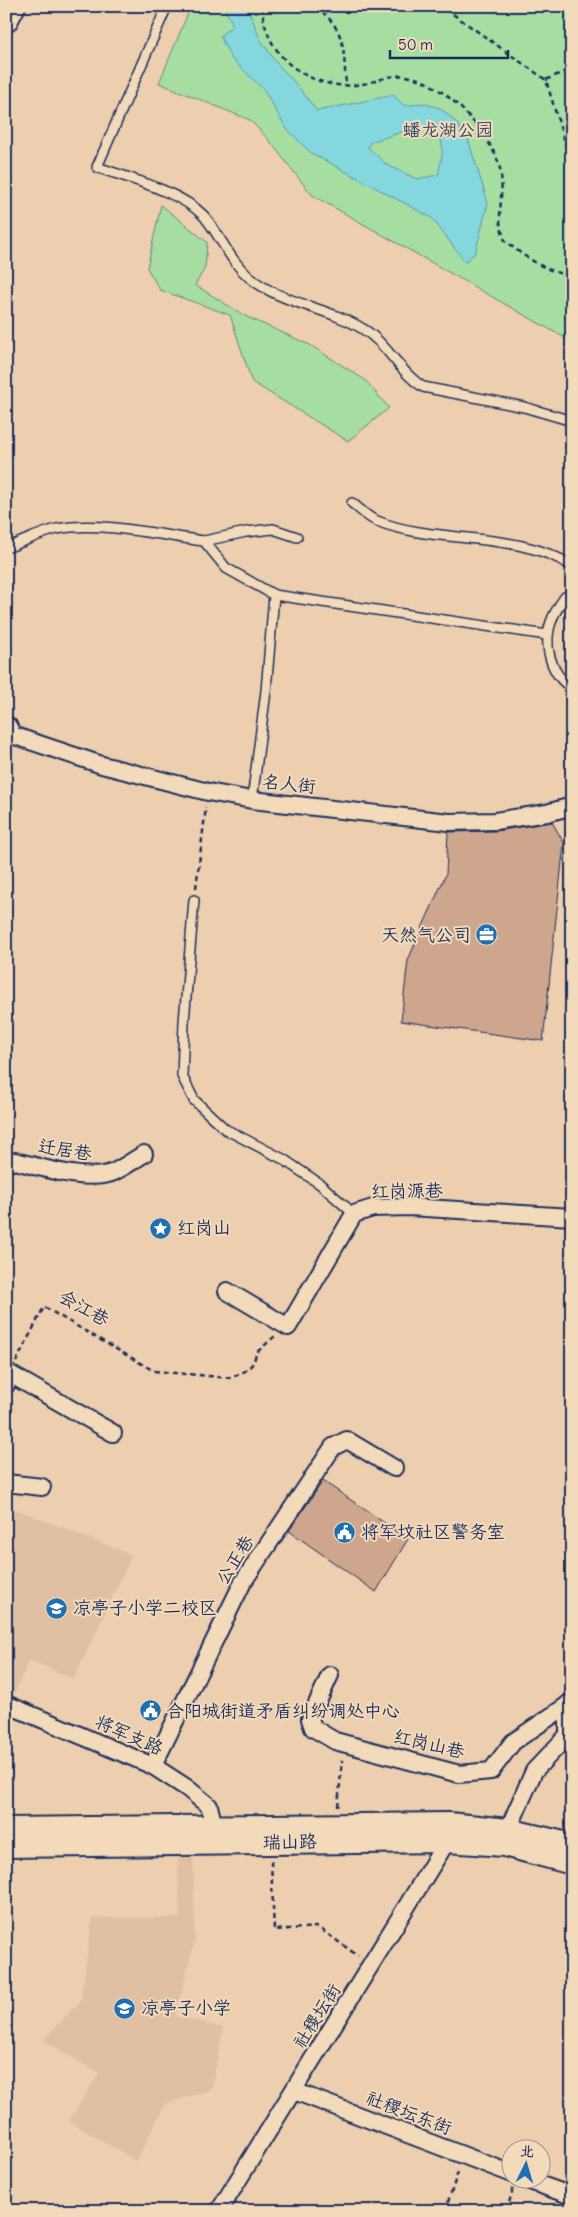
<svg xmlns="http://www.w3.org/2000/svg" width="578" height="2217" font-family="Delius,'LXGW WenKai TC',sans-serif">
  <rect width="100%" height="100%" fill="#edceae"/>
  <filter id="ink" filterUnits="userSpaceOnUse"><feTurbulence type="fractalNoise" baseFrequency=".02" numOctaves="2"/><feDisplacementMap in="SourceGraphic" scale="10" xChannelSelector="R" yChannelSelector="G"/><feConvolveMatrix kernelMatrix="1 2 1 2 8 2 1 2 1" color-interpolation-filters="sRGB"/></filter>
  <g filter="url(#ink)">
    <g fill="#e0bfa3">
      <path d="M15,1509l117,46 -58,124 -45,-19 -20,45 -3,-1v-174z"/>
      <path d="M177,1843h16l2,97 -20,76 48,12 -11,61 -47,15 -29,57 -67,-40 30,-48 -56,-33 38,-40 11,-82h88z"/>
    </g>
    <g fill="#a6dea2" stroke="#608680">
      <path d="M191,6h381v336l-260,-147 -44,-56 -18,-19 -91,-37z"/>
      <path d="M161,205l46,37 -2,26 -10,17 50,31 65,29 55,35 24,28 -41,33 -96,-59 -22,-67 -70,-25 -13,-22z"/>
    </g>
    <path fill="#85d7de" stroke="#5b94ab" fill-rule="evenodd" d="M223,6h24l13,33 15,22 21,23 21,27 76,-16 12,11 17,-3 18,5 15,13 13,18 20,64 -13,50 -10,9 -33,-44 -121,-65 -25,-25 -22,-38 -33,-32 -11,-22 13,-11zM429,126c19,9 13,32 9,49l-21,4 -30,-14 -19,-18 3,-5 40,-13z"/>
    <g fill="#cea68e" stroke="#1b2f5e">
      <path d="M552,822l12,21 -21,198 -142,-20 7,-61 38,-86 2,-42 48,-1z"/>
      <path d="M323,1481l85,58 -32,53 -87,-61z"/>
    </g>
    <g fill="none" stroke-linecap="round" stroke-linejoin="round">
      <defs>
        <g id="lane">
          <path d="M167,6l-70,161c33,12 83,24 107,49 17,20 25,44 45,61 32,27 79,30 114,52 24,14 36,43 60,58l101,20 48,14"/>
          <path d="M352,503c8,6 16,15 25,18 60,24 141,9 195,45"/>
          <path d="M204,541l42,-9 27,-3 24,8"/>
          <path d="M6,548c17,-6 34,-15 51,-19 44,-8 102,6 147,12l22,27 48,27 273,40"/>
          <path d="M565,597c-4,6 -9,13 -12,20 -11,24 -4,57 19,71"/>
          <path d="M252,800l14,-109 8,-96"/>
          <path d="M194,900l-10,122 -2,54 12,24 31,29 58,30 37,25 34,30"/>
        </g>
        <g id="street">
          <path d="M6,733l96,32 106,27 44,8 197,22 46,-1 52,-8 25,-7"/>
          <path d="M6,1164l9,-3c25,6 74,22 99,11 10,-5 20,-12 30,-18"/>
          <path d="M227,1291l61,36 66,-113 19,-6 36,-1 163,10"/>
          <path d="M6,1385l4,-11 103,59"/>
          <path d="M6,1483l36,4"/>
          <path d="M330,1675l-20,44 3,9 22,13 124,33 32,-3 22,-29 59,-40"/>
          <path d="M6,1704l147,62 34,22 22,18 5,21"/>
          <path d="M153,1766l90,-184 90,-135 14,-7 47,28"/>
          <path d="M508,1830l26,-59 34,-36v-31"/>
          <path d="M294,2091l216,82"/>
          <path d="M527,2180l45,16"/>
          <path d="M219,2211l228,-370"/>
        </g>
        <g id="secondary">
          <path d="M6,21l8,-15"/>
          <path d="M6,728l2,5 -2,3"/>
          <path d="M6,1829l443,-5 59,6 64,15"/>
          <path d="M6,1846l441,-5 57,4 68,18"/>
        </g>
      </defs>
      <use href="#lane" stroke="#1b2f5e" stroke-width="12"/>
      <use href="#street" stroke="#1b2f5e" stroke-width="20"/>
      <use href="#secondary" stroke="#1b2f5e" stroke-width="26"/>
      <g stroke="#1b2f5e" stroke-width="2.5" stroke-dasharray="5 4" stroke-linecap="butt">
        <path d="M262,6c2,52 50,87 101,78 16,-3 31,-12 48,-7 34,8 73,50 86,82 8,19 3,40 3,60 0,7 3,15 5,22 20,16 41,31 67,35"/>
        <path d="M315,6c32,24 28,42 31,79"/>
        <path d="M437,6l13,6 96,68 26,87"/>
        <path d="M564,6l8,10"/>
        <path d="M546,80l26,-12"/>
        <path d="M196,888l10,-81"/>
        <path d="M16,1362l28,-55 110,64 77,7 16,-8 7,-8 2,-9 19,-17"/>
        <path d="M338,1807l4,-47"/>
        <path d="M271,1861l3,69 44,-3 40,29"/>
        <path d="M445,2211l14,-42"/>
        <path d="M507,2211l6,-23"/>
      </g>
      <use href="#lane" stroke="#f2daba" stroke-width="9"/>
      <use href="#street" stroke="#f2daba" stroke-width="16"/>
      <use href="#secondary" stroke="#f2daba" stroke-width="22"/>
    </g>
  </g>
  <defs>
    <symbol id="office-disc" viewBox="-11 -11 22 22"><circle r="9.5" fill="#1f6fb2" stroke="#f2daba"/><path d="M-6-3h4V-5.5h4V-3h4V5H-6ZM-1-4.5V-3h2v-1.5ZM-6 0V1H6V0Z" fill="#fff"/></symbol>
    <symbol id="sight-disc" viewBox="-11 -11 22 22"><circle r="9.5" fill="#1f6fb2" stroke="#f2daba"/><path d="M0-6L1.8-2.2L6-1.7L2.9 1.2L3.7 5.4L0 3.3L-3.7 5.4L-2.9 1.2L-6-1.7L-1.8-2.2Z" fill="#fff"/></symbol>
    <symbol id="civic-disc" viewBox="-11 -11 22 22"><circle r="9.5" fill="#1f6fb2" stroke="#f2daba"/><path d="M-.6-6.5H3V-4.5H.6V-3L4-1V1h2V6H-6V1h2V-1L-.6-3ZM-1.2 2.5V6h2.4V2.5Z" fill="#fff"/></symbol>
    <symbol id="school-disc" viewBox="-11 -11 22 22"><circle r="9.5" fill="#1f6fb2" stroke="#f2daba"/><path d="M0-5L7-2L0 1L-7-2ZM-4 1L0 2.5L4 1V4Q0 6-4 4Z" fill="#fff"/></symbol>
  </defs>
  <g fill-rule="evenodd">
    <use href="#office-disc" x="474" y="922" width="25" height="25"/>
    <use href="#sight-disc" x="148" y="1216" width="25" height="25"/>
    <use href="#civic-disc" x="332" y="1520" width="25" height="25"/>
    <use href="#school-disc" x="44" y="1596" width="25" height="25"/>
    <use href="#civic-disc" x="138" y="1698" width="25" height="25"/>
    <use href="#school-disc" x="112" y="1996" width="25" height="25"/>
  </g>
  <g text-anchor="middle" stroke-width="4" stroke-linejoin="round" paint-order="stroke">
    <g font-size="18" fill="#304968" stroke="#f2daba">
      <text x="448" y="136">蟠龙湖公园</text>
    </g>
    <g font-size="18" fill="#1b2f5e" stroke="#f2daba">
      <text transform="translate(289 784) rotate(6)" y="6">名人街</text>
      <text transform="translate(65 1150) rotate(9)" y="6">迁居巷</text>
      <text transform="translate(407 1191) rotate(-1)" y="6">红岗源巷</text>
      <text transform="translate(84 1308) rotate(29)" y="6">会江巷</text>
      <text transform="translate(235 1560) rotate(-58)" y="6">公正巷</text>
      <text transform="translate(129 1735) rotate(24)" y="6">将军支路</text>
      <text transform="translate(429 1744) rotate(13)" y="6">红岗山巷</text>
      <text transform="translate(290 1842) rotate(-1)" y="6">瑞山路</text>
      <text transform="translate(317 2016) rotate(-58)" y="6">社稷坛街</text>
      <text transform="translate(409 2113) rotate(21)" y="6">社稷坛东街</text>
    </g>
    <g font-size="18" fill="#1b2f5e" stroke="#f2daba" text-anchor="start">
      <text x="471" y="941" text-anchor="end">天然气公司</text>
      <text x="177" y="1234">红岗山</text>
      <text x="361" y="1538">将军坟社区警务室</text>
      <text x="73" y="1614">凉亭子小学二校区</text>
      <text x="166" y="1717">合阳城街道矛盾纠纷调处中心</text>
      <text x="141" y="2014">凉亭子小学</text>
    </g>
  </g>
  <rect width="578" height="2217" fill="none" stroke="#f2daba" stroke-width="25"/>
  <rect x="12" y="12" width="553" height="2192" fill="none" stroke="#1b2f5e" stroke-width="2" filter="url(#ink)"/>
  <g transform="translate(526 2164) rotate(5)"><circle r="24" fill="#f2daba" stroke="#9c9695"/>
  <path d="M0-4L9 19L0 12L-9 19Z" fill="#1f6fb2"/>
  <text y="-8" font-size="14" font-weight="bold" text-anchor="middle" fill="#1b2f5e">北</text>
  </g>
  <path d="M390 50v8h118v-8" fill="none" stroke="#1b2f5e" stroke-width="2.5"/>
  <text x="398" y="50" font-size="15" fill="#1b2f5e" stroke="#f2daba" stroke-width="4" paint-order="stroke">50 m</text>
</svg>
